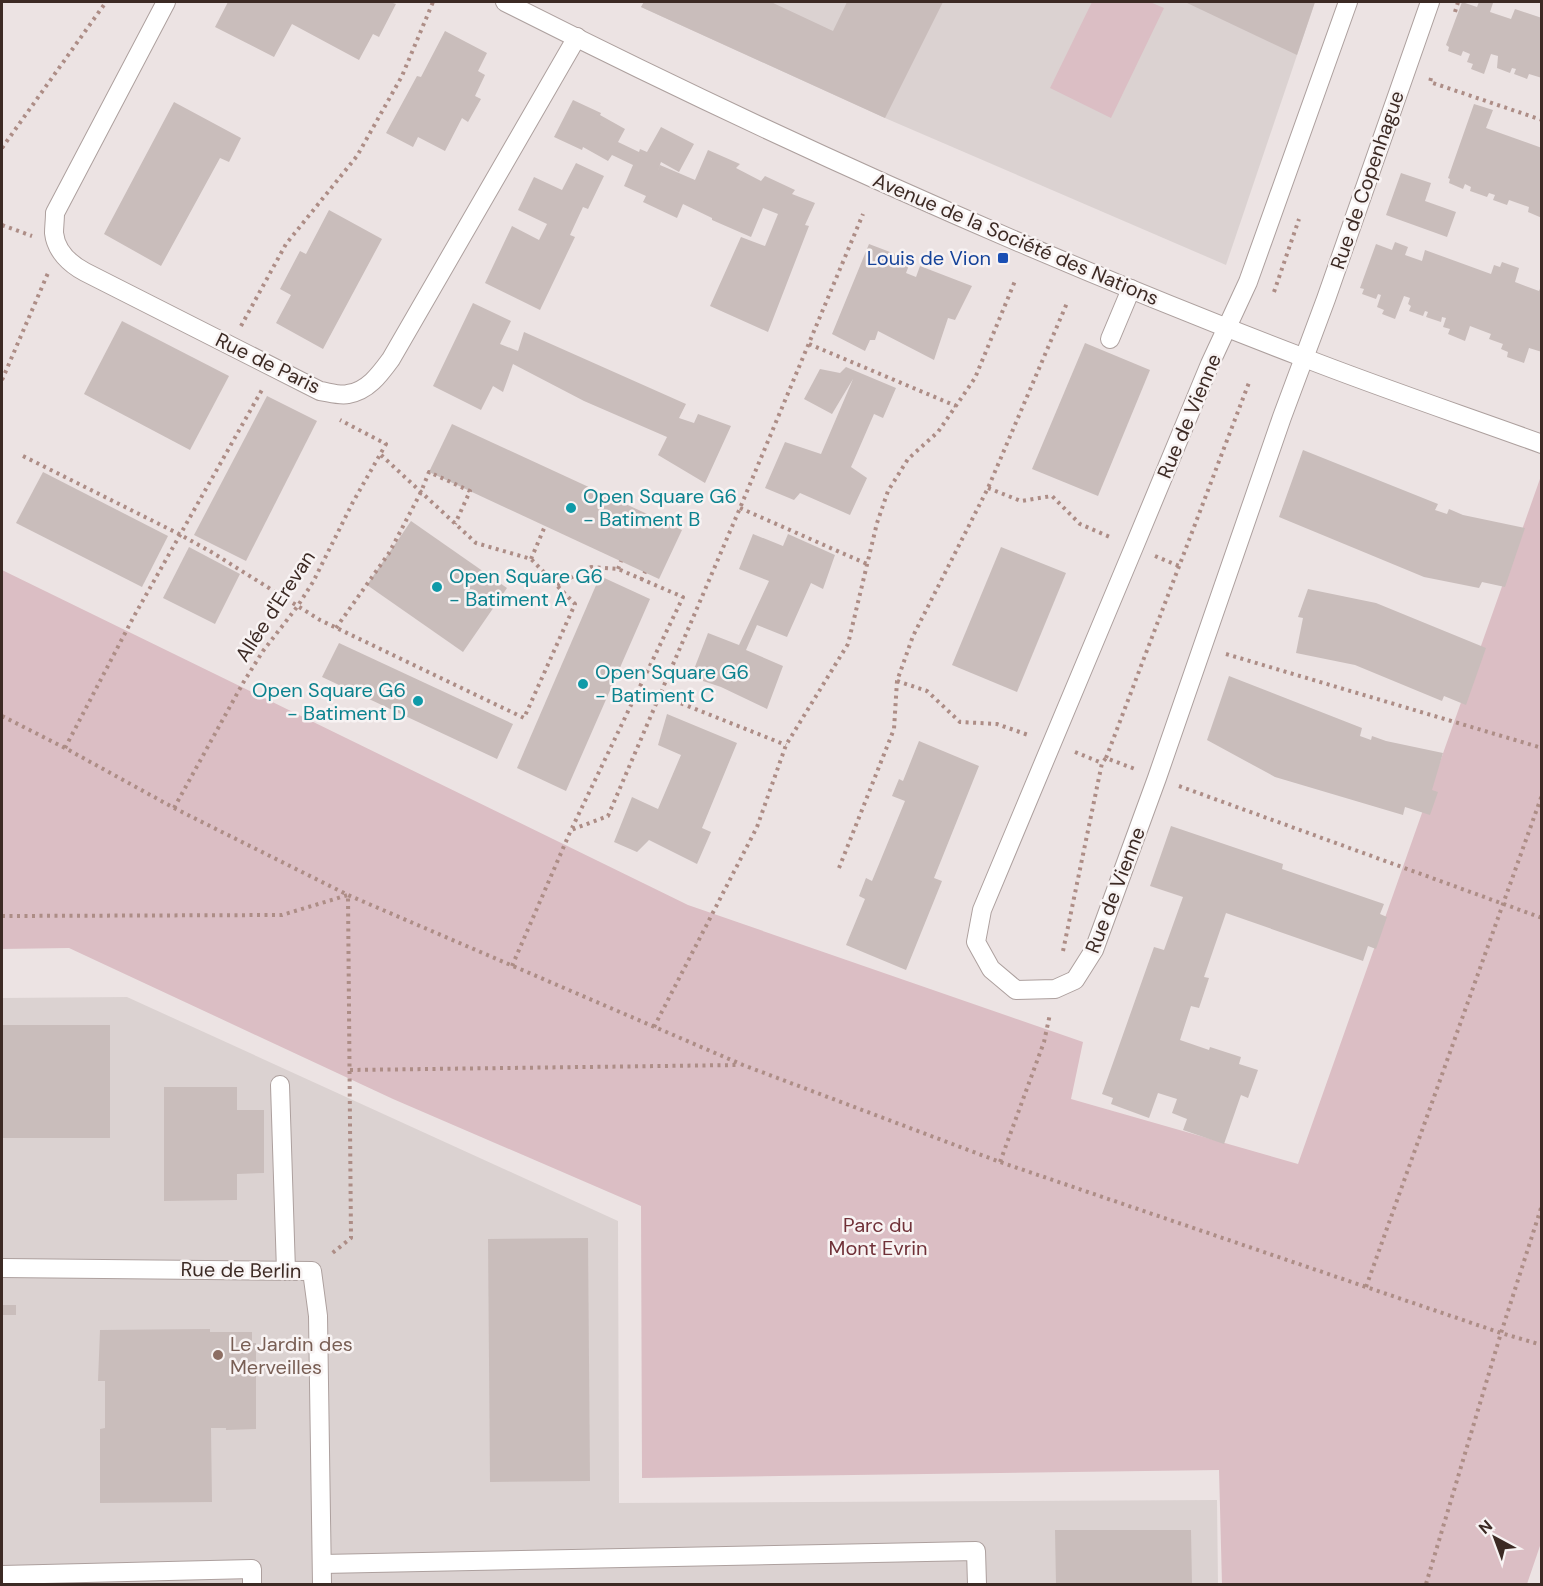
<svg xmlns="http://www.w3.org/2000/svg" width="1543" height="1586" font-family="'DM Sans',sans-serif">
  <rect width="100%" height="100%" fill="#ece3e3"/>
  <g fill="#dbd2d1">
    <path d="M644,2h671l-89,263 -341,-147 -244,-111z"/>
    <path d="M127,997l491,224 1,282 598,-3 1,84h-1216v-586z"/>
  </g>
  <g fill="#dbbec4">
    <path d="M1092,2h58l14,6 -53,110 -61,-30z"/>
    <path d="M1541,476l1,1064 -15,44h-305l-3,-114 -577,8 -1,-272 -248,-107 -324,-151 -67,1v-379l686,335 395,137 -12,57 227,65z"/>
  </g>
  <g fill="#c9bdbb">
    <path d="M228,2h162l6,2 -17,33 -6,-3 -14,26 -67,-36 -18,33 -59,-30z"/>
    <path d="M644,2h127l62,29 14,-29h96l-58,116 -244,-111z"/>
    <path d="M1185,2h130l-18,53z"/>
    <path d="M1462,2l15,5 2,-5h8l6,1 -3,9 21,7 4,-10 27,9v60l-13,-4 -2,5 -13,-5 2,-5 -4,-1 -2,5 -13,-5 1,-12 -7,-2 -7,20 -13,-5 2,-5 -6,-2 3,-8 -7,-3 -2,5 -13,-5 1,-4 -3,-2z"/>
    <path d="M445,31l42,22 -9,18 7,4 -10,21 6,3 -13,23 -6,-4 -17,33 -27,-14 -5,10 -27,-14 31,-57 4,1z"/>
    <path d="M573,100l28,13 -1,2 25,14 -7,13 21,10 1,-3 7,3 14,-25 33,17 -15,28 -18,-10 -4,11 3,-8 35,15 13,-30 32,14 -4,4 25,13 4,-5 30,14 -3,4 23,9 -10,22 4,1 -41,106 -58,-26 31,-69 24,9 13,-32 -15,-6 -12,29 -39,-17v-2l-29,-14 -6,14 -34,-16 3,-6 -22,-10 9,-21 -21,-10 -4,6 -25,-14 -1,3 -28,-13z"/>
    <path d="M174,102l67,36 -12,24 -9,-4 -59,108 -57,-32z"/>
    <path d="M1474,104l19,6 -7,18 56,20v70l-14,-6 1,-5 -20,-7 -2,5 -14,-5 2,-5 -6,-2 -2,4 -17,-6 1,-4 -6,-3 -2,5 -14,-6 1,-4 -2,-1z"/>
    <path d="M576,163l28,13 -16,33 -5,-2 -13,28 5,2 -35,73 -55,-27 27,-57 27,14 8,-16 -29,-14 16,-33 28,13z"/>
    <path d="M1401,173l30,10 -6,18 31,11 -9,25 -61,-22z"/>
    <path d="M329,210l53,29 -59,110 -47,-26 15,-28 -11,-6 20,-38 6,3z"/>
    <path d="M1395,242l13,5 -3,8 17,6 3,-11 66,24 3,-9 6,2 2,-5 17,6 -4,14 24,9 3,-7v68l-13,-4 -5,15 -17,-6 1,-5 -7,-3 2,-5 -14,-5 2,-5 -21,-8 -5,15 -17,-7 2,-5 -7,-2 3,-9 -4,-1 -1,5 -15,-5 2,-5 -3,-1 -2,5 -14,-5 2,-5 -3,-2 2,-6 -6,-2 -9,23 -13,-5 2,-4 -7,-3 4,-12 -3,-1 -2,5 -14,-5 2,-5 -4,-1 16,-44 16,6z"/>
    <path d="M869,244l42,16 -5,13 10,4 4,-11 52,20 -17,34 -7,-2 -14,42 -56,-29 -3,9h-5l-5,11 -33,-17z"/>
    <path d="M473,303l38,18 -11,23 18,7 6,-19 162,72 -7,14 15,5 4,-9 33,12 -26,57 -47,-28 9,-18 -83,-36 -71,-37 -10,28 -10,-6 -12,24 -48,-24z"/>
    <path d="M122,321l107,55 -39,74 -106,-56z"/>
    <path d="M1085,343l65,27 -52,126 -66,-27z"/>
    <path d="M846,367l50,21 -13,30 -9,-4 -23,53 16,11 -17,37 -50,-22 -6,7 -29,-12 20,-46 36,12 32,-75 -21,35 -28,-15 16,-30 20,4z"/>
    <path d="M267,396l50,25 -71,140 -52,-26z"/>
    <path d="M452,424l230,106 -23,49 -230,-107z"/>
    <path d="M1303,450l135,54 -3,6 12,4 2,-5 14,6 62,13 -20,59 -23,-5 -3,6 -55,-11 -145,-60z"/>
    <path d="M43,472l125,64 -26,51 -126,-64z"/>
    <path d="M411,521l96,67 -44,64 -96,-67z"/>
    <path d="M753,534l30,12 5,-12 47,21 -12,34 -12,-6 -24,54 -30,-12 -11,25 37,16 -16,43 -46,-22 -30,-10 17,-44 31,12 30,-64 -30,-12z"/>
    <path d="M189,547l51,27 -25,50 -52,-26z"/>
    <path d="M1001,547l65,26 -49,119 -65,-27z"/>
    <path d="M600,576l50,23 -84,192 -49,-23z"/>
    <path d="M1308,589l68,14 110,45 -20,57 -22,-9 -2,5 -87,-36 -59,-12 7,-35 -5,-1z"/>
    <path d="M339,643l174,81 -16,35 -175,-82z"/>
    <path d="M1229,676l133,52 -2,8 11,4 1,-4 14,5 57,12 -11,37 6,2 -8,23 -25,-8 -2,8 -128,-38 -68,-37z"/>
    <path d="M667,714l70,29 -35,85 9,4 -14,32 -48,-24 -12,12 -23,-10 18,-45 26,12 23,-54 -23,-10z"/>
    <path d="M919,741l60,25 -45,112 8,3 -36,89 -60,-25 19,-46 -6,-3 7,-18 6,3 33,-80 -13,-5 7,-17 4,2z"/>
    <path d="M1171,826l112,38 -1,5 102,35 -4,10 7,3 -11,32 -8,-3 -5,15 -137,-48 -22,64 5,1 -10,30 -8,-2 -11,34 29,10 1,-3 31,10 -2,7 19,6 -10,28 -7,-3 -17,49 -41,-14 4,-11 -15,-6 5,-14 -19,-6 -9,25 -38,-14 2,-6 -11,-4 52,-147 10,3 19,-53 -33,-11z"/>
    <rect x="2" y="1025" width="108" height="113"/>
    <path d="M164,1087h73v23h27v63l-27,1v26l-73,1z"/>
    <path d="M588,1238l2,243 -100,1 -2,-243z"/>
    <rect x="2" y="1305" width="14" height="10"/>
    <path d="M210,1329v3h42v11h4v86l-30,1v-2h-15l1,74 -112,1v-74l5,-1v-47h-7l2,-51z"/>
    <path d="M1055,1530h136l1,54h-136z"/>
  </g>
  <g fill="none" stroke-linecap="round" stroke-linejoin="round">
    <defs>
      <g id="minor">
        <path d="M166,2l-111,211c0,7 -1,14 -1,20 2,18 16,31 31,39l235,119c8,1 20,5 28,3 20,-3 32,-20 43,-35l186,-322"/>
        <path d="M505,2c259,131 525,251 797,355 79,31 160,58 240,87"/>
        <path d="M1348,2l-100,280 -38,82 -76,183 -152,363 -6,32 15,27 25,21 39,-1 20,-9 19,-30 63,-172 125,-361 44,-118 104,-297"/>
        <path d="M1110,339l21,-50"/>
        <path d="M280,1085l6,186"/>
        <path d="M2,1268l310,3 6,45 4,268"/>
        <path d="M322,1564l654,-13 1,33"/>
        <path d="M2,1575l250,-6v15"/>
      </g>
    </defs>
    <use href="#minor" stroke="#ada09e" stroke-width="20"/>
    <g stroke="#ad8d86" stroke-width="4" stroke-dasharray="3 4.5" stroke-linecap="butt">
      <path d="M1455,12l3,-10"/>
      <path d="M1431,78l-1,4 112,38"/>
      <path d="M2,148l104,-146"/>
      <path d="M2,225l30,11"/>
      <path d="M1274,292l25,-73"/>
      <path d="M241,326l45,-82 71,-88 45,-80 31,-74"/>
      <path d="M809,344l147,62"/>
      <path d="M2,380l46,-107"/>
      <path d="M23,456l156,78 34,19 107,67 204,98 51,-114 -44,-45 -55,-16 -96,-89"/>
      <path d="M988,488l33,13 31,-5 28,28 32,14"/>
      <path d="M740,508l127,56"/>
      <path d="M1155,556l24,10"/>
      <path d="M531,559l14,-33"/>
      <path d="M618,569l3,-8"/>
      <path d="M641,580l4,-8"/>
      <path d="M557,585l34,-18 27,2 65,28 -111,231"/>
      <path d="M336,628l53,-75 32,-61 8,-20 41,19 -15,33"/>
      <path d="M1226,654l316,94"/>
      <path d="M897,681l30,10 33,31 37,2 34,12"/>
      <path d="M660,695l126,50"/>
      <path d="M2,716l63,32 109,60 174,87 395,170 257,97 501,171 41,12"/>
      <path d="M65,748l68,-130 130,-230"/>
      <path d="M1075,752l27,11"/>
      <path d="M1106,758l144,-378"/>
      <path d="M1179,786l363,132"/>
      <path d="M174,808l69,-125 20,-32 34,-44 16,-25 40,-80 33,-58 -46,-24"/>
      <path d="M839,868l55,-139 3,-48 16,-45 75,-148 79,-185"/>
      <path d="M2,916l280,-1 66,-20 3,343 -21,17"/>
      <path d="M1063,951l39,-188 4,-5 29,11"/>
      <path d="M512,966l59,-136 37,-14 132,-308 123,-294"/>
      <path d="M654,1027l103,-200 29,-82 62,-101 29,-121 11,-32 20,-32 30,-27 37,-54 40,-97"/>
      <path d="M350,1070l389,-5"/>
      <path d="M1000,1162l44,-120 6,-28"/>
      <path d="M1366,1287l176,-492"/>
      <path d="M1426,1584l75,-251 41,-128"/>
    </g>
    <use href="#minor" stroke="#fff" stroke-width="18"/>
  </g>
  <rect fill="#1a4fb4" stroke="#f8f3f3" stroke-width="2" x="997" y="252" width="12" height="12" rx="3"/>
  <g fill="#0f9aa8" stroke="#f8f3f3" stroke-width="2">
    <circle cx="571" cy="508" r="6"/>
    <circle cx="437" cy="587" r="6"/>
    <circle cx="583" cy="684" r="6"/>
    <circle cx="418" cy="701" r="6"/>
  </g>
  <circle fill="#8d6e63" stroke="#f8f3f3" stroke-width="2" cx="218" cy="1355" r="6"/>
  <g text-anchor="middle" stroke-width="5" stroke-linejoin="round" paint-order="stroke">
    <g font-size="20" fill="#3c2a24" stroke="#f8f3f3">
      <text transform="translate(1367 180) rotate(-71)" y="7">Rue de Copenhague</text>
      <text transform="translate(1016 239) rotate(23)" y="7">Avenue de la Société des Nations</text>
      <text transform="translate(268 363) rotate(26)" y="7">Rue de Paris</text>
      <text transform="translate(1189 416) rotate(-67)" y="7">Rue de Vienne</text>
      <text transform="translate(275 606) rotate(-57)" y="7">Allée d'Erevan</text>
      <text transform="translate(1115 890) rotate(-69)" y="7">Rue de Vienne</text>
      <text transform="translate(241 1270) rotate(1)" y="7">Rue de Berlin</text>
    </g>
    <g font-size="20" fill="#164399" stroke="#f8f3f3" text-anchor="end">
      <text x="991" y="265">Louis de Vion</text>
    </g>
    <g font-size="20" fill="#0d838f" stroke="#f8f3f3" text-anchor="start">
      <text x="583" y="503">Open Square G6<tspan x="583" dy="23">- Batiment B</tspan></text>
      <text x="449" y="583">Open Square G6<tspan x="449" dy="23">- Batiment A</tspan></text>
      <text x="595" y="679">Open Square G6<tspan x="595" dy="23">- Batiment C</tspan></text>
      <text x="406" y="697" text-anchor="end">Open Square G6<tspan x="406" dy="23">- Batiment D</tspan></text>
    </g>
    <g font-size="20" fill="#703138" stroke="#f8f3f3">
      <text x="878" y="1232">Parc du<tspan x="878" dy="23">Mont Evrin</tspan></text>
    </g>
    <g font-size="20" fill="#785e54" stroke="#f8f3f3" text-anchor="start">
      <text x="230" y="1351">Le Jardin des<tspan x="230" dy="23">Merveilles</tspan></text>
    </g>
  </g>
  <rect width="1543" height="1586" fill="none" stroke="#3c2a24" stroke-width="6"/>
  <g transform="translate(1495 1538) rotate(319)" stroke="#f8f3f3" stroke-width="4.5" paint-order="stroke">
  <path d="M0-4.5L10 22L0 15L-10 22Z" fill="#3c2a24"/>
  <text y="-9" font-size="16" font-weight="bold" text-anchor="middle" fill="#3c2a24">N</text>
  </g>
</svg>
